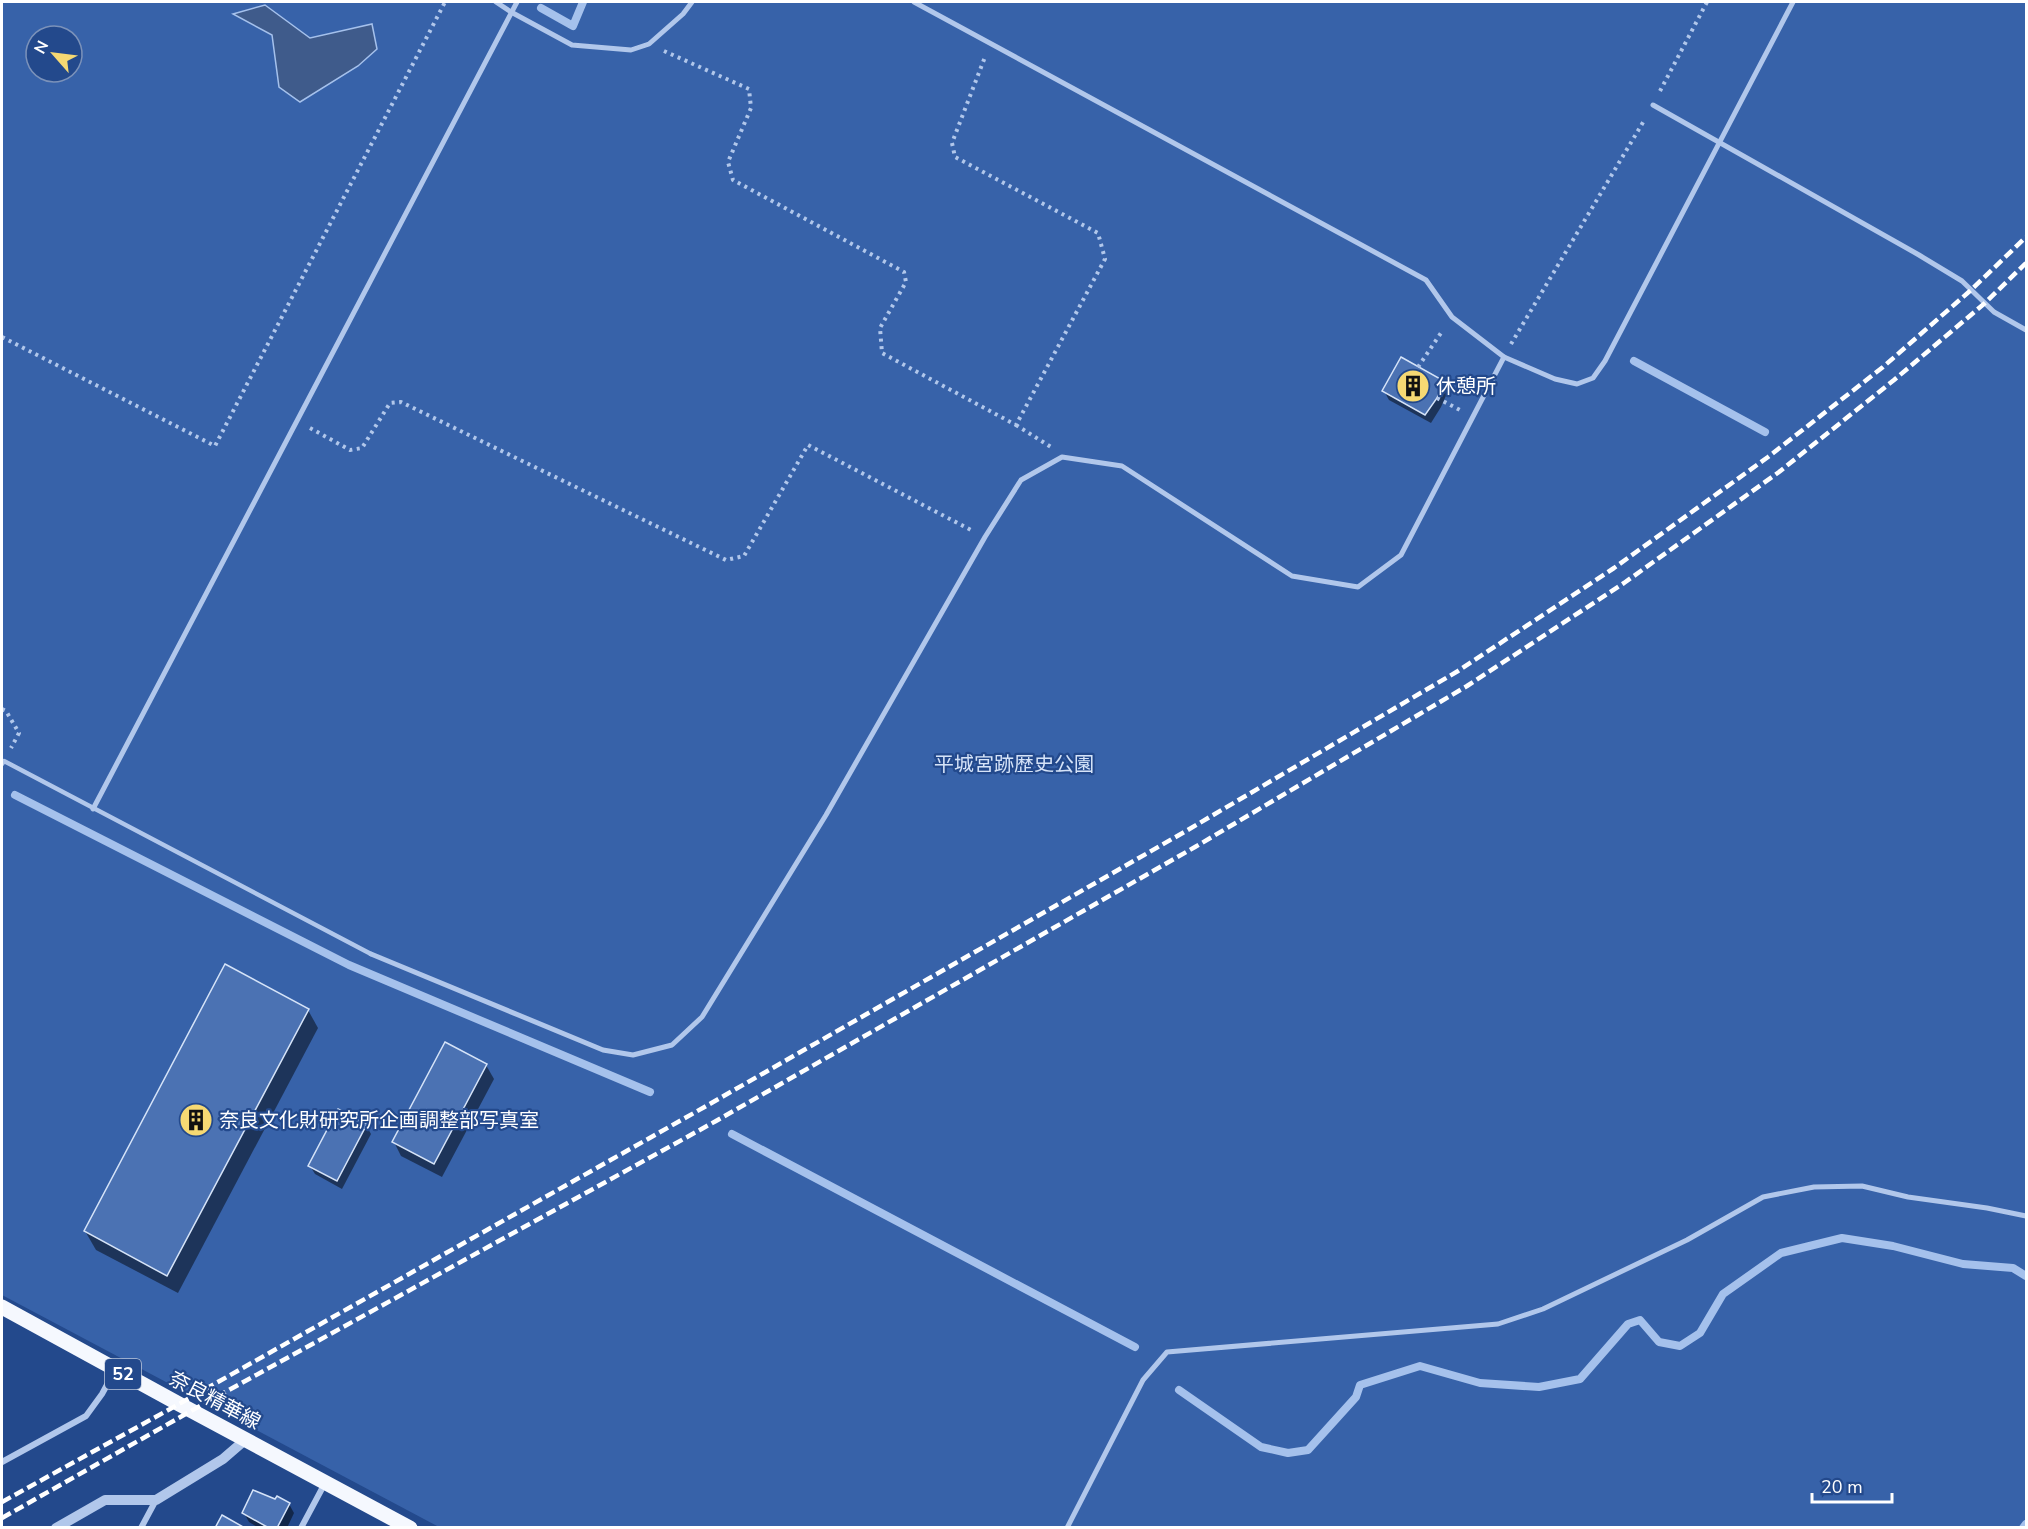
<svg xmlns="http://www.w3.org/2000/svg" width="2028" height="1529" font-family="'Nunito Sans','Noto Sans JP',sans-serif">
  <rect width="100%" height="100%" fill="#23498c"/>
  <path fill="#3762a9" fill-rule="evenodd" d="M2,2h2024v1525h-1587l-437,-232zM36,36h36v36h-36z"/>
  <path fill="#3f5b8b" stroke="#a5c1ec" stroke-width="1.5" d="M265,5l45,33 62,-14 5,25 -19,17 -58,36 -21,-15 -7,-52 -39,-21z"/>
  <g fill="#0007">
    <path d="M1443,382l5,9 -7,16 -10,16 -42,-23 -5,-9z"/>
    <path d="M308,1010l10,18 -140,265 -82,-43 -11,-19z"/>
    <path d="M486,1065l8,14 -52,98 -41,-21 -7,-14z"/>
    <path d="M366,1125l5,9 -29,55 -27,-15 -5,-8z"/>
    <path d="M289,1504l5,9 -7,15h-28l-10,-6 -5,-9z"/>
  </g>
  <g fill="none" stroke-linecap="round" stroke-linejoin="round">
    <g stroke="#a5c1ec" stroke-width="8">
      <path d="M541,8l32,18 10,-24"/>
      <path d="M1634,361l131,71"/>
      <path d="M15,795l334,170 301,127"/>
      <path d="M732,1134l403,213"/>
      <path d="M1179,1390l82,57 27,6 20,-3 48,-53 4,-12 60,-19 60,17 59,4 41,-8 48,-55 12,-4 19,22 21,4 20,-13 23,-39 58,-41 61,-15 51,8 70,18 50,4 13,8"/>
      <path d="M2023,1528l3,-4"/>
    </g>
  </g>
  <g fill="#4b72b3" stroke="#d5e3f8" stroke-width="1.5">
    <path d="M1401,357l43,24 -7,17 -12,17 -43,-24z"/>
    <path d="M225,964l84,45 -142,267 -83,-45z"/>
    <path d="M445,1042l42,22 -53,100 -42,-22z"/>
    <path d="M338,1109l29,15 -30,57 -29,-15z"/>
    <path d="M253,1490l22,9 2,-3 13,7 -13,25h-8l-27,-15z"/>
    <path d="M222,1515l23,13h-30z"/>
  </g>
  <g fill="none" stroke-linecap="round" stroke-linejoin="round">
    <g stroke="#b1c7eb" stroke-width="4" stroke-dasharray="3 4.5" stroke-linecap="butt">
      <path d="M664,51l85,38 2,19 -23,54 5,18 171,92 2,10 -26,46 2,25 134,72 89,-166 -7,-26 -143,-76 -3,-14 33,-86"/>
      <path d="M1660,91l47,-89"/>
      <path d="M2,337l213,109 230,-444"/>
      <path d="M1511,344l134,-225"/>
      <path d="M1418,367l25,-37"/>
      <path d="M1437,398l23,12"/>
      <path d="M1016,425l35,22"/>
      <path d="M310,428l40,22 12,-2 28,-45 11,-1 325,158 18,-4 64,-111 163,85"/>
      <path d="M2,709l4,2 13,22 -8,15"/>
    </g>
    <path stroke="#b1c7eb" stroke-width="4.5" d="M2,764l2,-3 367,193"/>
    <g stroke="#b1c7eb" stroke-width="5">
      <path d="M496,2l15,10 61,33 59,5 18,-6 34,-30 9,-12"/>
      <path d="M914,2l512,278 26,37 52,40 51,22 22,5 16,-6 12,-17 188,-359"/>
      <path d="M1653,105l266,150 43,26 32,31 32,18"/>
      <path d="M93,809l424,-807"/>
      <path d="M371,954l232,96 30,5 39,-10 30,-28 124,-202 159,-278 36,-57 41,-23 60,9 170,110 66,11 43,-32 103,-198"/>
      <path d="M1067,1528l76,-148 24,-28 331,-28 45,-15 144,-69 76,-43 51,-10 48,-1 46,11 79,11 39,8"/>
    </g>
    <g stroke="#b1c7eb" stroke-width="6">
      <path d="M2,1462l84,-46 16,-22 13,-24"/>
      <path d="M141,1528l15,-28"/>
      <path d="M301,1528l24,-45"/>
    </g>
    <path stroke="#b1c7eb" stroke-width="10" d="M56,1528l49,-28h51l67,-41 22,-19"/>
    <path stroke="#f5f8fe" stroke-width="15" d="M2,1307l177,97 231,124"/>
    <g stroke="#fff" stroke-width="4.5" stroke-dasharray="10 4.5" stroke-linecap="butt">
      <path d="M2,1502l177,-98 529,-299 478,-274 272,-160 156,-103 154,-111 115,-90 88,-77 55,-53"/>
      <path d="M2,1518l189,-107 525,-290 479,-274 272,-161 157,-103 155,-111 115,-92 91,-77 41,-40"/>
    </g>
  </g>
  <defs>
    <symbol id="building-disc" viewBox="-11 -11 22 22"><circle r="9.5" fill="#f6d973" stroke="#23498c"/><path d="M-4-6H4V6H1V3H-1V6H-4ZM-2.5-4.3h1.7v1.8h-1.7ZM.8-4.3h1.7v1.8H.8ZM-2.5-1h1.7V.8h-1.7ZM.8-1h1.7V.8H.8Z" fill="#111"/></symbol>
  </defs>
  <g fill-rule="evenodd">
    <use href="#building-disc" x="1394" y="367" width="38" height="38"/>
    <use href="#building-disc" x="177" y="1101" width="38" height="38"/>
  </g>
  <g text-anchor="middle" stroke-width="4.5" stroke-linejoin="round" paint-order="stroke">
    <rect fill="#23498c" stroke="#bdc8dc" stroke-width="1.5" x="105" y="1359" width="36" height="30" rx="4.5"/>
    <g font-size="18" font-weight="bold" fill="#fff">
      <text x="123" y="1380">52</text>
    </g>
    <g font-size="20" fill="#fff" stroke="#23498c" text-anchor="start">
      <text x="1436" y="393">休憩所</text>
      <text x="219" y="1127">奈良文化財研究所企画調整部写真室</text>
    </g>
    <g font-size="20" fill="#d5e3f8" stroke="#23498c">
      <text x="1014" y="771">平城宮跡歴史公園</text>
    </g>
    <g font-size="20" fill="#fff" stroke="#23498c">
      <text transform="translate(215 1400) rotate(28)" y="7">奈良精華線</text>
    </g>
  </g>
  <rect width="2028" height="1529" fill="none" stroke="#ffffff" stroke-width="6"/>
  <g transform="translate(54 54) rotate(298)"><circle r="28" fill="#23498c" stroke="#7b92ba" stroke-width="1.5"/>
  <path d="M0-4.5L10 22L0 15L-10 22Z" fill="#f6d973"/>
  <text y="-9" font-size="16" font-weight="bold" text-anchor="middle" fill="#ffffff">N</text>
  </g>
  <path d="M1812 1493v9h80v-9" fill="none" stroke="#ffffff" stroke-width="3"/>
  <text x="1821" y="1493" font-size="18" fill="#ffffff" stroke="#23498c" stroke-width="4.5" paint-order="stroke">20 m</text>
</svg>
